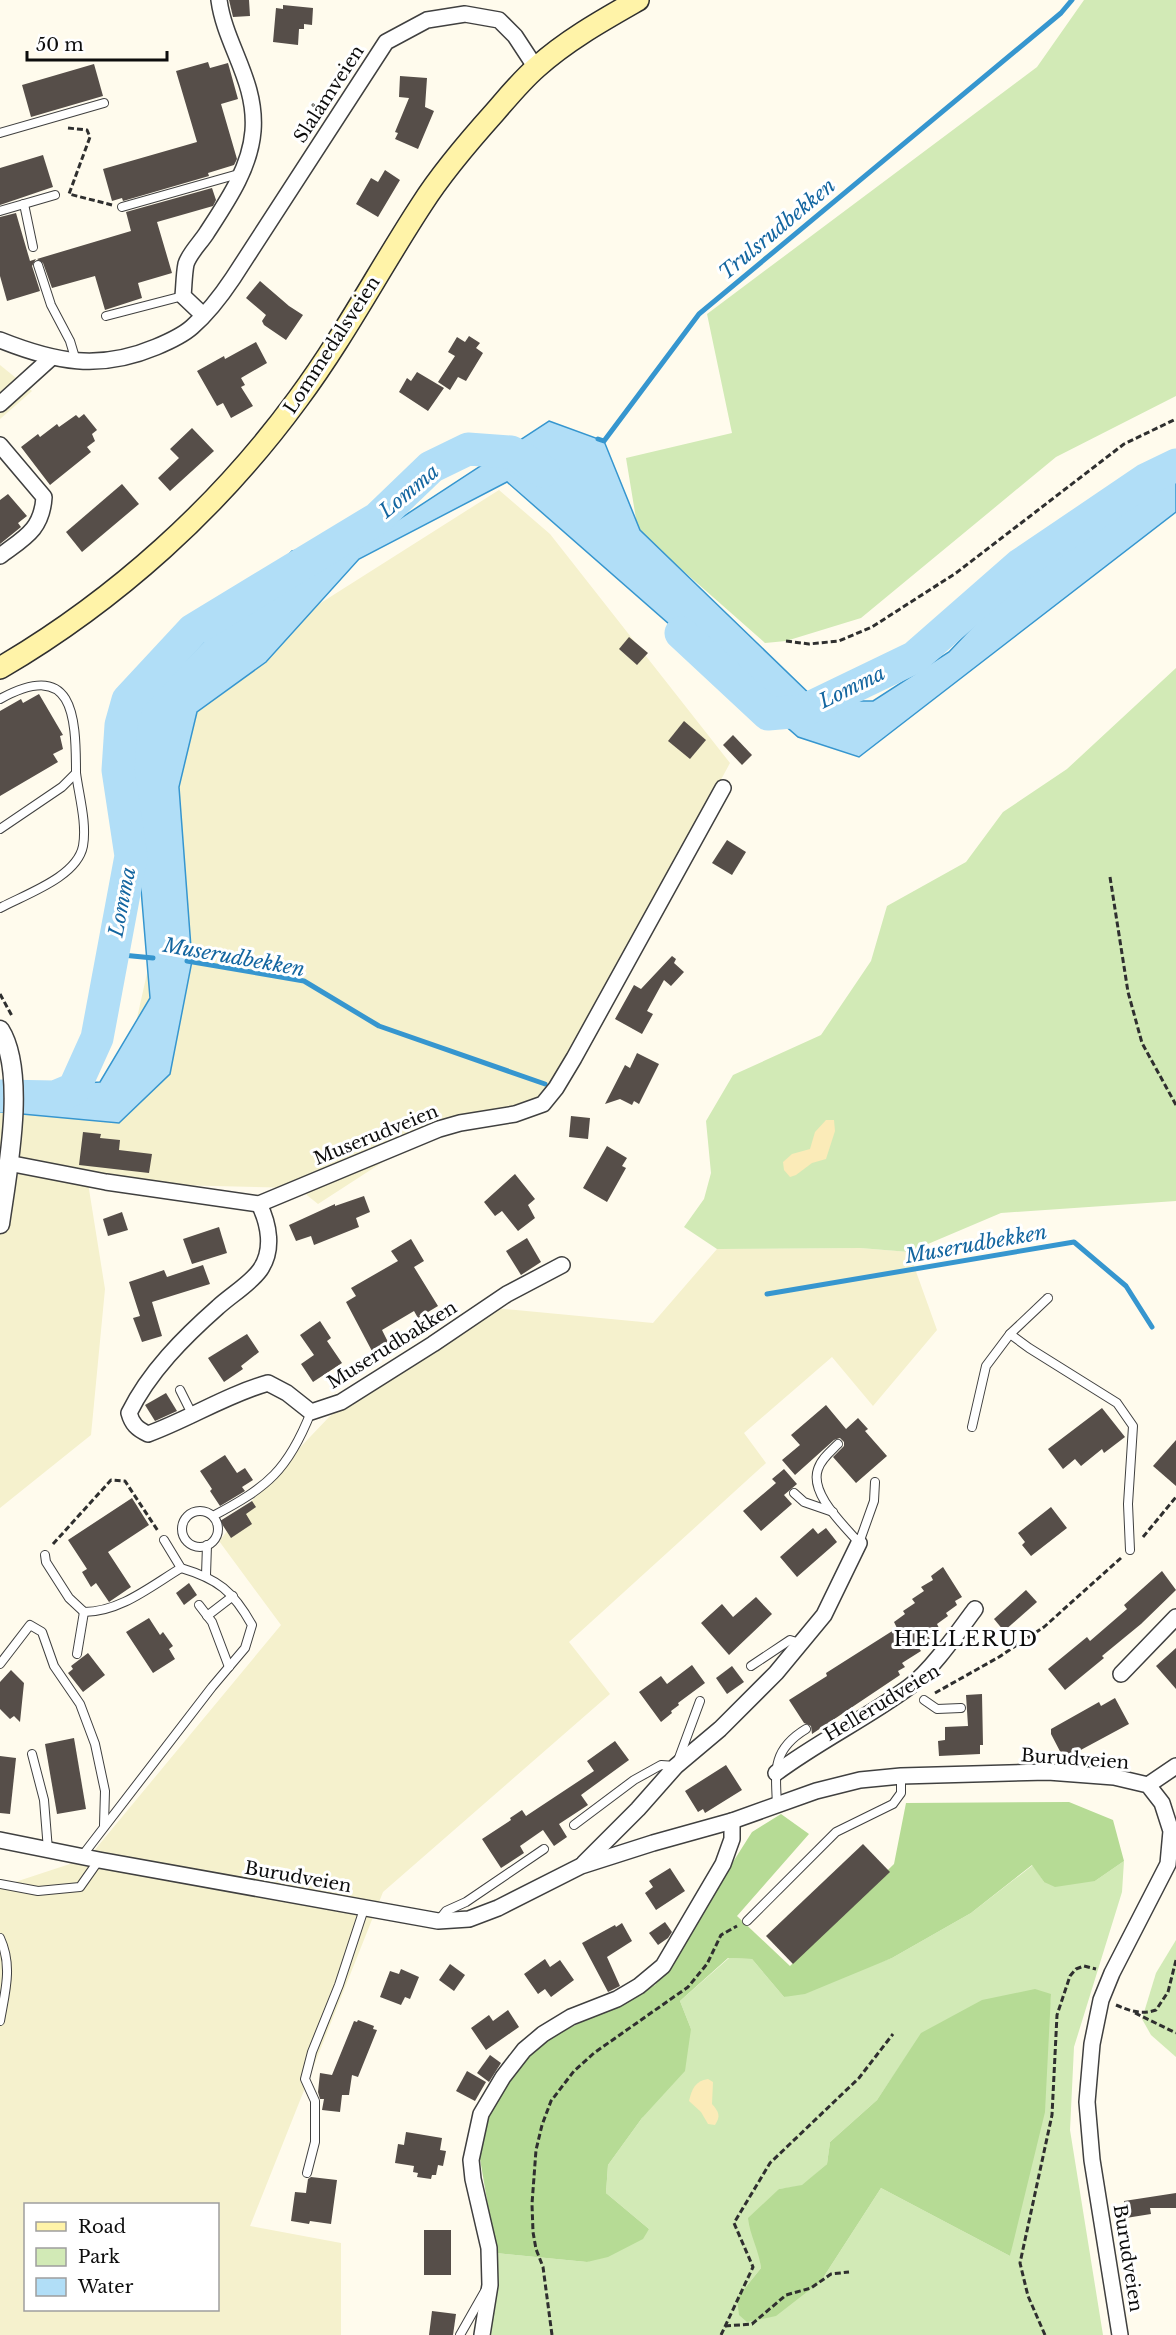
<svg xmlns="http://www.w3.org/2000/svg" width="1176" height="2335" font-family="'Libre Baskerville',serif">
  <rect width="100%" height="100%" fill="#fffbed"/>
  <g fill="#f5f1cd" fill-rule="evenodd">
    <path d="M0,365l32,26 -32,28z"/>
    <path d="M499,490l51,44 180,229 -190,350 -100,12 -122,79 -20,-16 -210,-5 17,106 -14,146 -91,73v-412l120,-2 32,-143 11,-218 66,-72z"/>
    <path d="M860,1248l49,4 28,78 -64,76 -41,-49 -88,76 22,30 -197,179 41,52 -227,198 -133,334 91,17v92h-341v-448l88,-29 193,-233 -62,-84 51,-62 60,-63 165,-108 158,15 64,-74zM26,2204h192v106h-192z"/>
  </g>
  <g fill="#d2eab6" fill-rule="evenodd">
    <path d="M1084,0h92v396l-120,61 -195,161 -75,23 -21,2 -127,-112 -12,-73 106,-25 -25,-119 330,-247z"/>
    <path d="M1176,668v533l-175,12 -92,39 -49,-4 -143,1 -33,-22 20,-28 7,-26 -5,-52 27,-46 88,-40 50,-74 16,-55 79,-44 37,-50 64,-43z"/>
    <path d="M1124,1861l-2,31 -48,155 -4,83 33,205h-612l5,-49v-33l91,9 62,-33 -43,-36 2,-28 34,-47 49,-89 -11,-28 49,-43 23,1 32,38 108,-39 79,-45 62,-48 11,17 51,-1zM1051,1994l-3,29 -38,233 -129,-68 -60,93 -84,17 24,-30 -2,-16 20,-63 23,-3 25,-22 3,-22 47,-42 45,-67z"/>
    <path d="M1176,1940v117l-25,-22 -9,-16 14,-46z"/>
  </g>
  <g fill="#b6db95">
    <path d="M1069,1802l44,18 11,41 -29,20 -40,6 -11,-5 -12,-17 -61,48 -79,45 -87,36 -21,3 -32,-38 -24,-1 -48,43 11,28 -6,42 -43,47 -34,47 -2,28 43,36 -6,10 -35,18 -21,5 -91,-9 -17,-100 8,-42 37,-60 131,-66 97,-153 29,-18 28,20 -72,82 53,50 104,-102 12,-61z"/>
    <path d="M1035,1989l16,5 -6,118 -35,144 -129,-68 -60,93 -45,35 -29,6 -8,-7 -2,-17 24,-30c-2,-18 -11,-32 -13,-50l31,-29 23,-4 25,-21 3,-22 47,-42 44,-67 61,-33z"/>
  </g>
  <g fill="#fbebb8">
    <path d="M826,1120h8l1,11 -9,28 -14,4 -16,12 -6,2 -6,-7 -1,-8 9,-8 18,-5 5,-17z"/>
    <path d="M708,2079l5,3 -1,22c7,8 9,12 3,21l-7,-1 -7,-12 -12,-11c3,-12 6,-20 19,-22z"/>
  </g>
  <path fill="#b1def7" stroke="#3696cf" stroke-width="1.5" d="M549,421l55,20 36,89 177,171h56l76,-49 81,-86 146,-92v38l-317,245 -61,-20 -291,-255 -148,77 -93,103 -69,50 -18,75 13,174 -22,113 -51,49 -119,-11v-30l29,4 71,-4 50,-84 -23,-278 165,-169 80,-14z"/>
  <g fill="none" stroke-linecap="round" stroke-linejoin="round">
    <g stroke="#3696cf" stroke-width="5">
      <path d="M598,439l6,2 95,-127 362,-301 11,-13"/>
      <path d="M112,954l41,4"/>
      <path d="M187,961l117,20 75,45 166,58"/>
      <path d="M767,1294l307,-52 52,44 26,41"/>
    </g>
    <g stroke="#b1def7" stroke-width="33">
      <path d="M681,633l87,81 35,-3 112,-54 105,-92 127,-86 29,-14"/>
      <path d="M0,1096l55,1 19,-8 23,-51 34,-182 -13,-86 3,-45 7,-25 65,-70 185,-112 53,-51 37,-18 43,3 32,19"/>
    </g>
  </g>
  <g fill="#564e49">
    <path d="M229,0h20l1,16 -17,1z"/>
    <path d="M283,5l30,3 -1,17 -8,-1v5h-5l-1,16 -25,-3 3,-34 7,1z"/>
    <path d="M208,62l2,6 18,-5 10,36 -17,5 16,55 -3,6 -26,8 1,3 -86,25 -1,-3 -10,3 -9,-32 94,-27 -21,-71z"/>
    <path d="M94,64l9,32 -72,21 -9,-32z"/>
    <path d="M400,76l27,2 -2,29 9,4 -16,38 -23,-10 3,-6 -3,-1 14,-34 -10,-1z"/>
    <path d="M43,155l10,32 -53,18v-37z"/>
    <path d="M385,170l15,10 -22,37 -22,-13 15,-26 7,4z"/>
    <path d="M212,188l4,12 -3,6 -56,16 15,51 -34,10 4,15 -37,12 -10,-34 -43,12 -9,-25 -6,-4 94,-28 -5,-19z"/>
    <path d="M16,213l14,48 6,-2 -4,7 8,25 -33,10 -7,-25v-59z"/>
    <path d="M260,281l29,25 14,9 -17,25 -22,-15 -2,-4 4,-6 -20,-17z"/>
    <path d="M469,336l11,7 -4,5 7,5 -17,28 -8,-4 -8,13 -12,-8 17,-26 -7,-4 9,-15 8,5z"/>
    <path d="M256,342l11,21 -26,15 4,7 -4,2 12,19 -22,12 -8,-15 -6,3 -20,-35 27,-15 1,3z"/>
    <path d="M417,372l27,16 -16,23 -29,-19 8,-14 4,3z"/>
    <path d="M84,414l13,16 -5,4 3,7 -8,6 4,5 -41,33 -29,-38 17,-13 2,3 17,-13 2,3 17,-12 3,3z"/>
    <path d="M192,428l22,23 -44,40 -12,-13 21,-20 -9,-9z"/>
    <path d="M122,484l17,20 -57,48 -16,-20z"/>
    <path d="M8,494l19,22 -9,7 3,4 -21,17v-44z"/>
    <path d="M629,637l19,16 -11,12 -18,-16z"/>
    <path d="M39,694l24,41 -3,1 3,13 -10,5 5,8 -58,34v-85l21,-12 2,4z"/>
    <path d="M684,721l22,19 -16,19 -22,-18z"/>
    <path d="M733,735l19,20 -10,10 -19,-20z"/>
    <path d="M727,840l19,12 -14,23 -20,-12z"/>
    <path d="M672,956l4,3 -2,4 10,9 -13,14 -7,-6 -17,31 6,3 -11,20 -27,-15 19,-34 7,4z"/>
    <path d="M637,1053l22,11 -20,40 -5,-3 -2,4 -12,-6 -15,5 20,-39 5,3z"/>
    <path d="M571,1116l19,2 -2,21 -19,-2z"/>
    <path d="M83,1132l18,2 -1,4 20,2 -1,10 33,4 -3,19 -70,-8z"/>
    <path d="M607,1146l20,12 -5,8 4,2 -19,34 -24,-14z"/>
    <path d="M515,1174l20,25 -7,6 7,13 -17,13 -16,-20 -7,5 -11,-14z"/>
    <path d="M364,1196l6,16 -14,6 3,9 -45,18 -3,-9 -15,5 -7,-16 46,-21v2z"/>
    <path d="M122,1212l6,18 -20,6 -5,-17z"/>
    <path d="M219,1227l8,26 -35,11 -9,-25z"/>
    <path d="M527,1238l14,24 -20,13 -15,-24z"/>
    <path d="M411,1239l13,22 -10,6 24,39 -20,12 -4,-7 -32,19 7,14 -16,9 -27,-51 10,-6 -5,-8 47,-27 -7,-10z"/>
    <path d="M203,1265l7,19 -58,18 10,34 -20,6 -9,-24 7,-2 -11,-34 35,-12 3,7z"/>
    <path d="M320,1321l11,17 -4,3 15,22 -29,19 -12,-18 13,-9 -14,-20z"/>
    <path d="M247,1334l12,18 -18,14 2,3 -19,13 -16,-24z"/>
    <path d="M166,1393l11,18 -22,10 -10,-16z"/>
    <path d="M826,1405l20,24 12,-11 10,11 -3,2 22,25 -31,27 -23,-26 11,-11v-4l-4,-4 -6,2 -39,35 -13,-15 18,-15 -9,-10z"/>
    <path d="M1102,1408l23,29 -21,16 -2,-4 -21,17 -6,-7 -12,10 -15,-20z"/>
    <path d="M1176,1440v46l-23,-20z"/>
    <path d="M225,1455l12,18 8,-5 8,12 -11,7 3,4 -25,15 -10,-15 2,-2 -12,-18z"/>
    <path d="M784,1469l13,15 -13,11 8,9 -31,27 -18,-20 33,-28 -4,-4z"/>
    <path d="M132,1498l17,27 -41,27 23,35 -22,15 -13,-19 -5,4 -9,-15 5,-3 -19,-29z"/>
    <path d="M252,1501l4,6 -10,7 6,10 -21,14 -11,-17z"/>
    <path d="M1051,1507l16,21 -36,28 -9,-11 3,-3 -7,-9z"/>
    <path d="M813,1528l5,6 8,-6 11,14 -40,35 -17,-20z"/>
    <path d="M943,1567l19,30 -7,4 2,4 -11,8 2,3 -11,8 2,4 -11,8 2,3 -12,8 3,4 -19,12 3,4 -7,4 2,4 -88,59 -1,-8 -7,-3 -15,-23 38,-24 -1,-3 71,-45 -3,-6 11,-8 -2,-3 12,-8 -3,-4 12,-8 -3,-4 12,-7 -2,-4z"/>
    <path d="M1162,1571l14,19 -35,34 -39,32 2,2 -39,32 -17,-21 39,-32 3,4 37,-32 -3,-4z"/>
    <path d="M189,1583l8,12 -13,10 -8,-12z"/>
    <path d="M1026,1590l11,12 -33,29 -10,-12z"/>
    <path d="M756,1597l16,17 -43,41 -28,-32 21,-19 11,13z"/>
    <path d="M149,1618l11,17 3,-3 10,14 -4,3 6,10 -22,14 -27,-41z"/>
    <path d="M1176,1648v41l-20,-23z"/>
    <path d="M88,1653l17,22 -22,17 -15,-19 5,-4 -2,-3z"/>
    <path d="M692,1665l13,18 -27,20 1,2 -8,6 1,2 -11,9 -22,-30 22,-16 6,8z"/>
    <path d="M732,1666l12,16 -17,12 -11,-16z"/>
    <path d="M11,1670l13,13 -4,39 -6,-6 -4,3 -10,-10v-27z"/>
    <path d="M982,1694l1,51h-3v9l-41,2 -1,-15 7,-1v-13l23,-1 -2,-31z"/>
    <path d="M1115,1698l14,26 -65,35 -13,-25v-5l48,-27 2,4z"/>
    <path d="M74,1738l12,71 -29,5 -12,-70z"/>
    <path d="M615,1741l14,19 -48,35 7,10 -29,19 8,13 -13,9 -11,-16 -23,16 4,7 -23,15 -19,-29 29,-19 -1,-2 12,-8 4,6 68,-45 -7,-10z"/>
    <path d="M0,1756l16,2 -6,56 -10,-1z"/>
    <path d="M726,1765l16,25 -37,23 -2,-4 -5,3 -13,-21z"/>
    <path d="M863,1844l27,28 -97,92 -27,-28z"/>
    <path d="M670,1868l15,23 -29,19 -11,-17 8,-6 -4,-6z"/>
    <path d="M665,1922l7,10 -4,6 -10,7 -9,-12z"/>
    <path d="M622,1923l10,18 -25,16 13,29 -12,6 -26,-49 33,-18 1,2z"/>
    <path d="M545,1959l5,8 10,-7 14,20 -23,17 -6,-8 -7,5 -14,-20z"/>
    <path d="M450,1964l15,11 -11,16 -15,-11z"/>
    <path d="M401,1969l18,8 -9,22 -5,-2 -4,8 -21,-8 10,-26 9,3z"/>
    <path d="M508,2010l11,17 -33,23 -15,-22 18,-13 4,6z"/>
    <path d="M358,2020l16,6 -1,3 4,1 -19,47 -6,-2 -3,20h-7l-2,17 -18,-2 2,-11h-4l-2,-7 2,-19 12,2 22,-54 3,1z"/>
    <path d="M490,2055l11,8 -12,19 -12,-9z"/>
    <path d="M467,2071l19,11 -11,19 -19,-10z"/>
    <path d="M406,2132l36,6 -2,12 6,1 -3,15 -5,-1 -2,10h-4l-1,4 -14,-2 1,-4 -5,-1 1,-6 -19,-3 3,-19 6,1z"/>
    <path d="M311,2177l26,3 -6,44 -21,-3 -1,3 -18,-3 4,-29 11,1 2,-14z"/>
    <path d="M1176,2193v15h-26l1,6 -25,4 -2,-17z"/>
    <rect x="424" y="2230" width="27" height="45"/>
    <path d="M432,2311l24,3 -3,21h-24z"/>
  </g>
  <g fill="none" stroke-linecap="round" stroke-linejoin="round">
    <defs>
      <g id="service">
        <path d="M0,133l104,-30"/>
        <path d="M24,204l9,43"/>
        <path d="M122,207l120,-34"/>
        <path d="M0,211l55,-16"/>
        <path d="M38,265l13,40 19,36 6,20"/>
        <path d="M106,316l77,-20"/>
        <path d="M0,699c73,-40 76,15 76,74l-14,14 -62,42"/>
        <path d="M0,908c26,-14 77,-31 83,-62 4,-23 -4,-50 -7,-73"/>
        <path d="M1010,1334l38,-36"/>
        <path d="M180,1390l12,24"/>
        <path d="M972,1427l14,-61 24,-32 19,14 88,55 16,23 -5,78 2,46"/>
        <path d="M838,1444c-7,7 -17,15 -20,25 -9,25 27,57 41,74l15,-42 1,-19"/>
        <path d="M794,1493l10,9 29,10"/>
        <circle cx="200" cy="1529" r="18"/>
        <path d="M213,1516c55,-29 75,-46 98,-104"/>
        <path d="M45,1555l1,7 23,36 15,14c36,0 67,-26 97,-44"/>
        <path d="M206,1575l1,-30"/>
        <path d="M199,1605l13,17 17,45"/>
        <path d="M207,1616l26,-20"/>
        <path d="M77,1654l7,-42"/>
        <path d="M0,1664l30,-39 12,7 12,34 26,38 15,40 10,47 -1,34"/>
        <path d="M751,1666l39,-26 10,3"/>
        <path d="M924,1700l13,9 24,-1"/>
        <path d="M32,1754l12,46 4,50"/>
        <path d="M777,1804c-2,-35 -4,-55 29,-75"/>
        <path d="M574,1825l60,-45 27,-15 15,1 24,-65"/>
        <path d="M82,1856l130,-169 33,-39 7,-23c-19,-34 -34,-46 -71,-57l-17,-28"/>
        <path d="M0,1884l38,7 42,-4 19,-27"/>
        <path d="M439,1920l7,-9 20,-9 78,-53"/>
        <path d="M747,1921l89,-89 57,-28 8,-11v-17"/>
        <path d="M0,1938c13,28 5,54 0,83"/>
        <path d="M307,2173l8,-31v-41l-10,-22 7,-27 27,-67 25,-76"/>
        <path d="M460,2335l25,-44"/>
      </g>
      <g id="minor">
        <path d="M203,315l-20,-19c1,-10 1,-22 3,-32 3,-10 14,-21 20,-30 20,-31 44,-65 47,-103 4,-50 -28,-86 -34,-131"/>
        <path d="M0,340c55,22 99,31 156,7 12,-5 26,-11 36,-20 16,-14 29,-31 41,-49l153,-236 41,-22 38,-6 34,6 16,16 21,32"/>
        <path d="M0,404l51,-46"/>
        <path d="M0,445l44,52c-2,33 -20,41 -44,59"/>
        <path d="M8,1163l98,19 153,22 180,-75 21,-6 55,-9 28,-10 13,-16 18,-30 149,-270"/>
        <path d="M259,1204c10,20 15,46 1,66 -10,14 -29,25 -42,37 -34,30 -69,65 -89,106 3,11 8,16 19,21 41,-15 78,-39 120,-51l19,10 24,19 30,-10 92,-58 74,-50 55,-29"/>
        <path d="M1121,1674l55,-57"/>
        <path d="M776,1773c43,-32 91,-55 133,-86 22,-16 49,-55 66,-78"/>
        <path d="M1148,1785l28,-19"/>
        <path d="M0,1840l99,20 339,61 31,-2 29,-11 83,-42 72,-23 79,-22 84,-30 44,-11 41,-4 147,-4 66,5 34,8 14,18 9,28 -3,33 -56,109 -11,27 -9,44 -5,58 5,58 28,175"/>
        <path d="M584,1863l54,-54 38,-43 44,-37 56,-56 48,-58 35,-72"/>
        <path d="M482,2335l8,-50 -1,-37 -16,-69 -2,-19 10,-46 22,-37 21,-27 19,-16 28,-17 46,-18 22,-13 24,-20 60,-102 9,-25v-18"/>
      </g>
      <path id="tertiary" d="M0,1030c27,43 7,144 0,194"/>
      <path id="secondary" d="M0,668c116,-68 219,-161 298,-269 46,-62 82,-131 124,-195 21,-33 47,-63 73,-92 13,-15 26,-31 42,-45 30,-27 66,-47 101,-67"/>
    </defs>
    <use href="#service" stroke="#404040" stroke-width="10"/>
    <use href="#minor" stroke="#404040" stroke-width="18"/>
    <use href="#tertiary" stroke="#404040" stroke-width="21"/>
    <use href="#secondary" stroke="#2f2f2f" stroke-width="24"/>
    <g stroke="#2f2f2f" stroke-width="3" stroke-dasharray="6 3" stroke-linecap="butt">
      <path d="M68,128l19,2 3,7 -21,57 43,11"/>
      <path d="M786,641l23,3 30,-3 33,-14 84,-54 168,-129 52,-25"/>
      <path d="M1110,877l18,115 14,51 34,62"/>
      <path d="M0,994l12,22"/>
      <path d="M1143,1537l33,-40"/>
      <path d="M53,1544l58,-64 14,1 33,50"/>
      <path d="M935,1693l64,-36 45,-30 77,-69"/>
      <path d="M1116,2005c14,6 25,10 40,5l12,-18 8,-32"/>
      <path d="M1135,2013l41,20"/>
      <path d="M725,2326l27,-2 34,-29 25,-7 20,-14 18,-2"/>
      <path d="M552,2335l-9,-68 -7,-18 -3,-17 -1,-28 4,-54 6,-25 9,-24 23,-30 20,-18 94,-66 19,-23 14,-29 16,-9"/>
      <path d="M721,2335l32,-68 -19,-44 36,-60 89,-85 34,-44"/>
      <path d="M1045,2335l-17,-39 -8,-33 32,-148 5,-100 13,-39 6,-7 8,-3 12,3"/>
    </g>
    <use href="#service" stroke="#fff" stroke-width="8"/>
    <use href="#minor" stroke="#fff" stroke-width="15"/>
    <use href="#tertiary" stroke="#fff" stroke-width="18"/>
    <use href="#secondary" stroke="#fff3a8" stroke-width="21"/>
  </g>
  <g text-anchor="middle" stroke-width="6" stroke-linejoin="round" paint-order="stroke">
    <g font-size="18" fill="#0d0d0d" stroke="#fff">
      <text transform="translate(329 94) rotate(-57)" y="6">Slalåmveien</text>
      <text transform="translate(332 345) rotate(-57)" y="6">Lommedalsveien</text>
      <text transform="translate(376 1135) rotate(-22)" y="6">Muserudveien</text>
      <text transform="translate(392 1345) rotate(-32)" y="6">Muserudbakken</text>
      <text transform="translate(882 1703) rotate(-31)" y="6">Hellerudveien</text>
      <text transform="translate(1075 1759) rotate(4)" y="6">Burudveien</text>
      <text transform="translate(298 1877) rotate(10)" y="6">Burudveien</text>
      <text transform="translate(1128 2258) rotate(81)" y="6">Burudveien</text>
    </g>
    <g font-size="20" font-style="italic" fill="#1466a0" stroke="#fff">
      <text transform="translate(777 229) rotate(-40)" y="7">Trulsrudbekken</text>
      <text transform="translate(409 491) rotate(-40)" y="7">Lomma</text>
      <text transform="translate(852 687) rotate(-26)" y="7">Lomma</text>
      <text transform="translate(122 902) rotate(-79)" y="7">Lomma</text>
      <text transform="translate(234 957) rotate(10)" y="7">Muserudbekken</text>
      <text transform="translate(976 1244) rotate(-10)" y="7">Muserudbekken</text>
    </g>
    <g font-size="21" letter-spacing="1.5" fill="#0d0d0d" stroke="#fff">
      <text x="966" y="1646">HELLERUD</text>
    </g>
  </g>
  <rect x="24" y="2203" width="195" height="108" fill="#ffffff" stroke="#9e9e9e" stroke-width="1.5"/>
  <rect x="36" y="2222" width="30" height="9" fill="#fff3a8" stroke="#9e9e9e" stroke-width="1.5"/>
  <text x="78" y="2233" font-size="18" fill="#0d0d0d">Road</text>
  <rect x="36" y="2248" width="30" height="18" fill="#d2eab6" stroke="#9e9e9e" stroke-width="1.5"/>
  <text x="78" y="2263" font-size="18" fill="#0d0d0d">Park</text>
  <rect x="36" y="2278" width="30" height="18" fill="#b1def7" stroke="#9e9e9e" stroke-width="1.5"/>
  <text x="78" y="2293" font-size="18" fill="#0d0d0d">Water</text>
  <path d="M27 51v9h140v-9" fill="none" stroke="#0d0d0d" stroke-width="3"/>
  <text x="36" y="51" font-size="18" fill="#0d0d0d" stroke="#ffffff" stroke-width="4.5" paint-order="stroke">50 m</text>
</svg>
